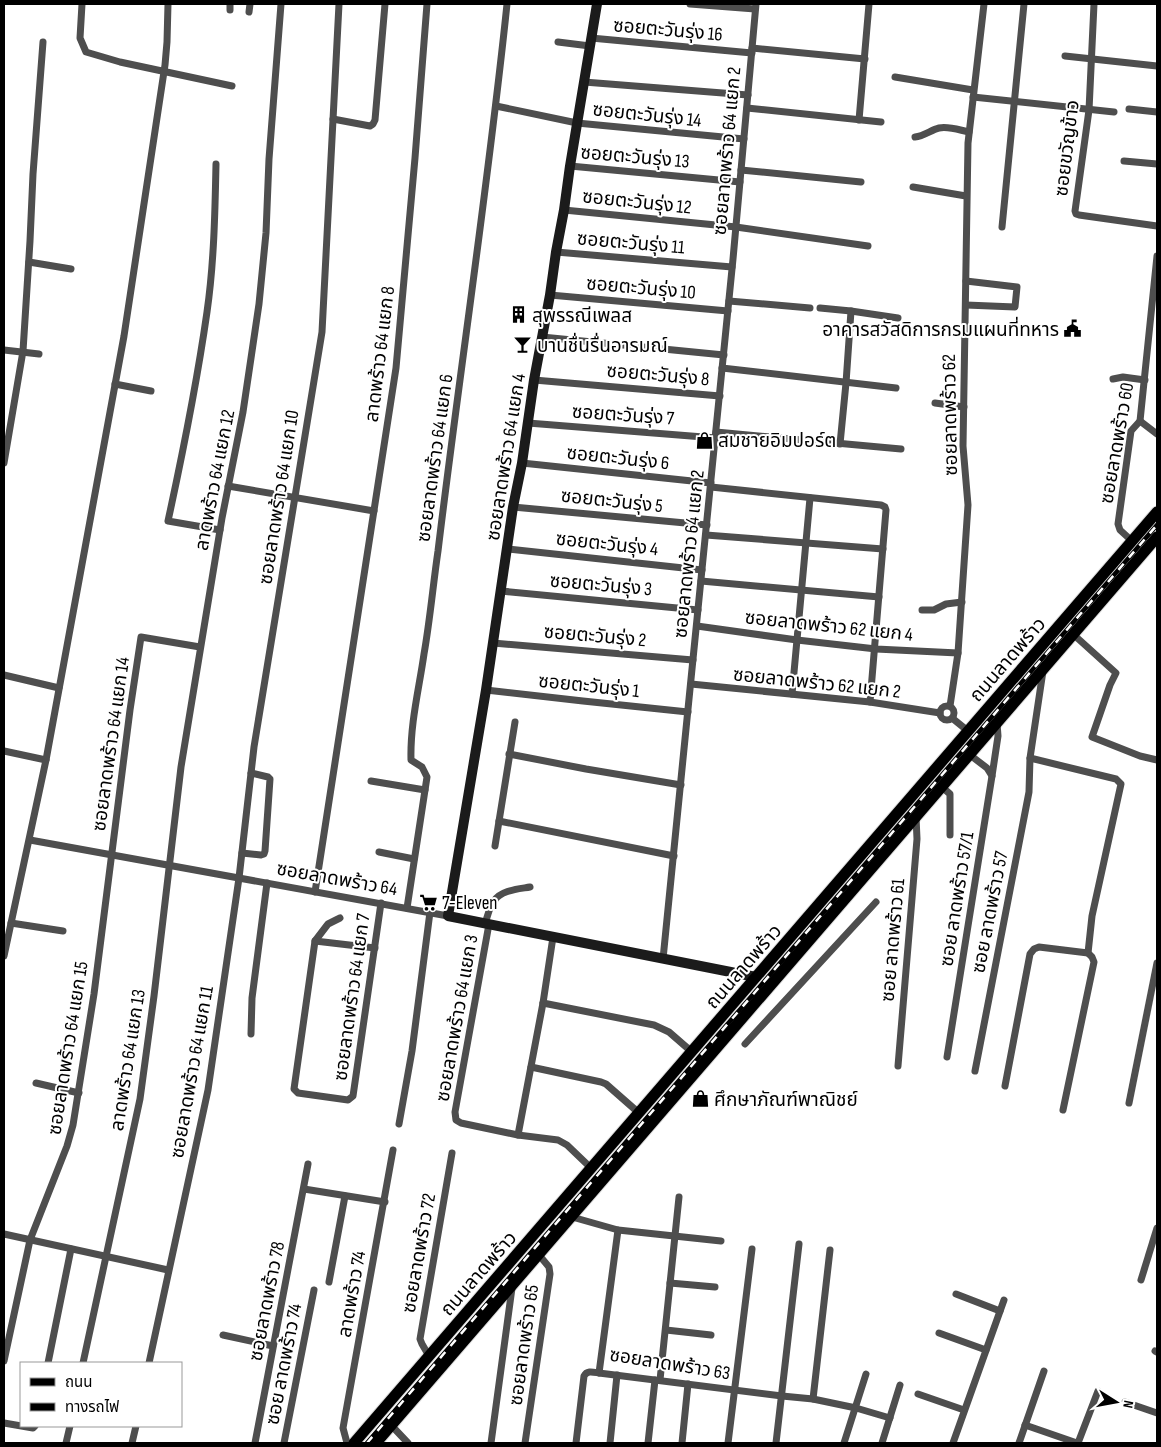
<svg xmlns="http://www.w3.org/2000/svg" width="1161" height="1447" font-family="'Sofia Sans Condensed','Noto Sans Thai',sans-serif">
  <rect width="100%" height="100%" fill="#fff"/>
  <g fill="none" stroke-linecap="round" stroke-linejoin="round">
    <defs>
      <g id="primary">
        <path d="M354,1443l803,-931"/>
        <path d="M376,1443l781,-906"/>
      </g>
    </defs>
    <use href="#primary" stroke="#dbdbdb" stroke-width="13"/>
    <g stroke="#4e4e4e" stroke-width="7">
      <path d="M82,4l-2,34 6,14 34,10 112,24"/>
      <path d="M690,4l65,5"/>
      <path d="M1094,4l-5,106 -14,101 1,3 3,1 78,11"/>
      <path d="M230,10v-6"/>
      <path d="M249,12l1,-8"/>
      <path d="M591,38l161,15"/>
      <path d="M558,42l32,4"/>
      <path d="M752,48l113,11"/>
      <path d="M1065,56l92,10"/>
      <path d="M895,77l78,13"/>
      <path d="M584,82l164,13"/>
      <path d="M973,97l141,15"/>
      <path d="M496,106l81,17 167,16"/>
      <path d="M747,108l134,14"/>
      <path d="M1129,109l28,3"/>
      <path d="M333,119l37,7 3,-2 2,-4 10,-116"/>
      <path d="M859,120l10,-116"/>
      <path d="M915,137c9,-1 16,-7 24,-9 10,-2 20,2 30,4"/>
      <path d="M1124,161l33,3"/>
      <path d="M216,164c-1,49 -2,99 -9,148 -10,70 -24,140 -39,209l52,9"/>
      <path d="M570,166l170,16"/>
      <path d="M741,170l120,12"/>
      <path d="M913,187l53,9"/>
      <path d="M564,210l172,17 132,19"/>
      <path d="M1002,227l22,-223"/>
      <path d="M556,252l176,15"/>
      <path d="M29,262l42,7"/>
      <path d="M550,295l178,16"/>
      <path d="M729,301l81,7"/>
      <path d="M966,305l49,2 2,-20 -51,-6"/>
      <path d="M820,308l31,3 47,7"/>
      <path d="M542,337l182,18"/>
      <path d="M4,350l35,4"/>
      <path d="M722,368l174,20"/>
      <path d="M1113,379l10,-2 22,3"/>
      <path d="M534,380l186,16"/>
      <path d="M115,384l36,7"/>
      <path d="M935,403l29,4"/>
      <path d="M1140,421l17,13"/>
      <path d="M528,423l188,15"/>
      <path d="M716,432l185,17"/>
      <path d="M840,444l6,-61 5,-72"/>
      <path d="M4,463l19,-112 7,-110 3,-67 10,-132"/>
      <path d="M522,463l189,20"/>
      <path d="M228,486l146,25"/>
      <path d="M711,487l170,18 4,2 1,3 -16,192"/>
      <path d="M513,507l194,18"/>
      <path d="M706,535l177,14"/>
      <path d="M1132,541l-12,-11 -2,-6 13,-93 9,-10 17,-165"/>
      <path d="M508,549l194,21"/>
      <path d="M701,581l178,16"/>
      <path d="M501,591l197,19"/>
      <path d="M922,610h12l12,-6 16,-2"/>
      <path d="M697,626l100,14 79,9 82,4"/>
      <path d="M1074,635l42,38 -6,12 -18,52 48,19 17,4"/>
      <path d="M493,643l200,17"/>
      <path d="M4,675l55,13"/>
      <path d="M691,684l179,18 70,11"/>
      <path d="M486,690l97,11 105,11"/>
      <path d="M792,694l18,-196"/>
      <circle cx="947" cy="713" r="7"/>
      <path d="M950,706l8,-53 10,-148 -5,-59 5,-303 16,-139"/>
      <path d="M952,718l16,13"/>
      <path d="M4,751l42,9"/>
      <path d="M509,754l77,15 95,16"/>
      <path d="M1030,758l86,21 5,5 -29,132 -4,37 4,4 2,5 -31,148"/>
      <path d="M992,776l6,-40 -1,-13"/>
      <path d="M371,781l54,9"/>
      <path d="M942,787l8,7v41"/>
      <path d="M499,821l175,35"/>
      <path d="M30,840l418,76"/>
      <path d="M495,846l20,-124"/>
      <path d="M379,852l35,7"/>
      <path d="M242,853l19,2 3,-1 1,-3 5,-72 -2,-2 -17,-4"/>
      <path d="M315,892l81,-524 19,-210 12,-154"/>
      <path d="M407,908l20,-131 -5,-10 -11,-7c-1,-36 8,-71 13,-106 6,-34 9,-69 14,-103 22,-182 50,-364 69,-547"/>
      <path d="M340,918l-12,6 -13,17 -21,148 4,4 50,7 5,-4 28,-193"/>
      <path d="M11,923l52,8"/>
      <path d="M485,923c3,-7 4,-16 9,-22 7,-11 25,-12 36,-14"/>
      <path d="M489,924l-34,188 1,8 5,3 57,12 40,5 9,5 24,23"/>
      <path d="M315,941l60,7"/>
      <path d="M4,956l42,-196 78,-424 41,-271 2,-23 1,-38"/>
      <path d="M663,959l70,-700 23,-255"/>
      <path d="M543,1003l111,22 15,7 23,20"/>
      <path d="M251,1034l1,-36 15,-115"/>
      <path d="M745,1044l131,-142"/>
      <path d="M947,1057l45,-281 -5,-8 -17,-13"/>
      <path d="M898,1066l19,-227 -1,-22"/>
      <path d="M531,1067l70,15 5,2 33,29"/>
      <path d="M975,1071l54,-279 1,-34 13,-87"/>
      <path d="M36,1083l43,10"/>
      <path d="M1005,1086l25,-132 4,-5 5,-2 49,6"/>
      <path d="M1129,1103l28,-140"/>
      <path d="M399,1124l13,-73 18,-139"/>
      <path d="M518,1135l25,-132 10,-66"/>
      <path d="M304,1189l81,13"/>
      <path d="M572,1217l46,13 -19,143 183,23 31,3 43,9 34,10"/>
      <path d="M618,1230l103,11"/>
      <path d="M4,1234l164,36"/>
      <path d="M1141,1280l16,-52"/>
      <path d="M329,1282l16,-86"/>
      <path d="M670,1283l45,4"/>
      <path d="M956,1294l44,17"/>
      <path d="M666,1330l45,5"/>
      <path d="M939,1333l47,17"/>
      <path d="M223,1335l50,11"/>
      <path d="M1155,1351l2,1"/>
      <path d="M429,1356l-7,-12 -2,-5 32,-186"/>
      <path d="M4,1361l26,-121 37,-94 6,-21 21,-131 36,-284 11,-73 59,10"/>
      <path d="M48,1363l23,-114"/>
      <path d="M83,1363l57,-264 14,-103 27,-229 41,-249 21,-106 16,-108 7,-71 3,-74 12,-155"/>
      <path d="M149,1363l59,-273 31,-212 15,-131 68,-415 17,-328"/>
      <path d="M660,1380l19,-183"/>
      <path d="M918,1394l46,16"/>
      <path d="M813,1399l17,-149"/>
      <path d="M1125,1402l32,11"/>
      <path d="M4,1423l29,5 2,-2"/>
      <path d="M391,1425l17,18"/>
      <path d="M1025,1425l52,18"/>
      <path d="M66,1443l4,-17"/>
      <path d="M132,1443l4,-17"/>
      <path d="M255,1443l53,-279"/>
      <path d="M284,1443l30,-153"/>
      <path d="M347,1443l-4,-15 50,-278"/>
      <path d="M491,1443l21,-155"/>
      <path d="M525,1443l25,-169 -1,-7 -10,-12"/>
      <path d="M576,1443l8,-67c3,-6 9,-4 15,-3"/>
      <path d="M610,1443l7,-68"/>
      <path d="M648,1443l7,-63"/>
      <path d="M682,1443l6,-59"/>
      <path d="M728,1443l24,-194"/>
      <path d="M776,1443l23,-199"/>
      <path d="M844,1443l22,-69"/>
      <path d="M882,1443l18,-58"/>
      <path d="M953,1443l51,-143"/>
      <path d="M1019,1443l25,-72"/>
      <path d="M1078,1443l20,-52"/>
    </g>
    <path stroke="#1b1b1b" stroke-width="10" d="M597,4l-27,162 -6,44 -8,42 -6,43 -16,85 -12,83 -9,44 -27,183 -38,226 308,61"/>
    <use href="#primary" stroke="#000" stroke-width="11"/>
    <defs>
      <path id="rail" d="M367,1443l790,-918"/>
    </defs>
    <use href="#rail" stroke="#000" stroke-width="4.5"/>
    <use href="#rail" stroke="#fff" stroke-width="2.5" stroke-dasharray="8" stroke-linecap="butt"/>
  </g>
  <defs>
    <symbol id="building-bare" viewBox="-9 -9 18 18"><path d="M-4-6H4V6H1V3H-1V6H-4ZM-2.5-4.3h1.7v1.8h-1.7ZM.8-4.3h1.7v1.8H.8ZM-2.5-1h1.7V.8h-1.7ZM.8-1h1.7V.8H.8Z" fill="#000" stroke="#fff" stroke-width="2.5" paint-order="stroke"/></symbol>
    <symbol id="civic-bare" viewBox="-9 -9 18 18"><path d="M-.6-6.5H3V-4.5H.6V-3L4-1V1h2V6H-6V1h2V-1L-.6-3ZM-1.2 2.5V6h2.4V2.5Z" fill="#000" stroke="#fff" stroke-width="2.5" paint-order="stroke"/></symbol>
    <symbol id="bar-bare" viewBox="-9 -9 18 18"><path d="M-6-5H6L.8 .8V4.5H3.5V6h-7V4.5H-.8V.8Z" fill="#000" stroke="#fff" stroke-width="2.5" paint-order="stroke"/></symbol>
    <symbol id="shop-bare" viewBox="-9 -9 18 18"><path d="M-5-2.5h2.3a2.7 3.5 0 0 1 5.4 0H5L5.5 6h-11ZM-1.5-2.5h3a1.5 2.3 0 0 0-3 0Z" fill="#000" stroke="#fff" stroke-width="2.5" paint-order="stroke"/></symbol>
    <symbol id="supermarket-bare" viewBox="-9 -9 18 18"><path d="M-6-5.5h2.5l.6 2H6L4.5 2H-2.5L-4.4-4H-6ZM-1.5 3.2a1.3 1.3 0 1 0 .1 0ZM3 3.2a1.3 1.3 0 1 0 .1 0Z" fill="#000" stroke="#fff" stroke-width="2.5" paint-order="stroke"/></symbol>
  </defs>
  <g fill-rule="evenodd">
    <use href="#building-bare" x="506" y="302" width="25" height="25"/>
    <use href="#civic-bare" x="1060" y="316" width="25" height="25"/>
    <use href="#bar-bare" x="510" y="332" width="25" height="25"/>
    <use href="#shop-bare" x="692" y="428" width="25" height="25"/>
    <use href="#supermarket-bare" x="416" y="890" width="25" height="25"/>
    <use href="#shop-bare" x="688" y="1086" width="25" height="25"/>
  </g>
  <g text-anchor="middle" stroke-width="4" stroke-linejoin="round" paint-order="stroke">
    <g font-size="19" fill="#000" stroke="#fff">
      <text transform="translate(668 29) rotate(5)" y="7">ซอยตะวันรุ่ง 16</text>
      <text transform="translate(647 114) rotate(6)" y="7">ซอยตะวันรุ่ง 14</text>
      <text transform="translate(1066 148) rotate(-83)" y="7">ซอยขวัญข้าว</text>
      <text transform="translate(726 151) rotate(-85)" y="7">ซอยลาดพร้าว 64 แยก 2</text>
      <text transform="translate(635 156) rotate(5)" y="7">ซอยตะวันรุ่ง 13</text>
      <text transform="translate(637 201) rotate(6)" y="7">ซอยตะวันรุ่ง 12</text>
      <text transform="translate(631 242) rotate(5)" y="7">ซอยตะวันรุ่ง 11</text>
      <text transform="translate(641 287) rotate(5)" y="7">ซอยตะวันรุ่ง 10</text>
      <text transform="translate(379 354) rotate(-83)" y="7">ลาดพร้าว 64 แยก 8</text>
      <text transform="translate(658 374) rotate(5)" y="7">ซอยตะวันรุ่ง 8</text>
      <text transform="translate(623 414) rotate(4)" y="7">ซอยตะวันรุ่ง 7</text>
      <text transform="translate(949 415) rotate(-91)" y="7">ซอยลาดพร้าว 62</text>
      <text transform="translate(1116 443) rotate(-80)" y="7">ซอยลาดพร้าว 60</text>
      <text transform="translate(505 457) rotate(-81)" y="7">ซอยลาดพร้าว 64 แยก 4</text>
      <text transform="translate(618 457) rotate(6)" y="7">ซอยตะวันรุ่ง 6</text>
      <text transform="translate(434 458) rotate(-82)" y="7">ซอยลาดพร้าว 64 แยก 6</text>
      <text transform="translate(214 480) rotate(-79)" y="7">ลาดพร้าว 64 แยก 12</text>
      <text transform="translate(278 497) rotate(-81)" y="7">ซอยลาดพร้าว 64 แยก 10</text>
      <text transform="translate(612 500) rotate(6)" y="7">ซอยตะวันรุ่ง 5</text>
      <text transform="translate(607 543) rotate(6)" y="7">ซอยตะวันรุ่ง 4</text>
      <text transform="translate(688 554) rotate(-84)" y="7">ซอยลาดพร้าว 64 แยก 2</text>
      <text transform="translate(601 584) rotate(5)" y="7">ซอยตะวันรุ่ง 3</text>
      <text transform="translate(829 625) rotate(6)" y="7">ซอยลาดพร้าว 62 แยก 4</text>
      <text transform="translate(595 635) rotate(5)" y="7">ซอยตะวันรุ่ง 2</text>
      <text transform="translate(1007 659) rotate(-49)" y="7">ถนนลาดพร้าว</text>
      <text transform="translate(817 682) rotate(6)" y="7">ซอยลาดพร้าว 62 แยก 2</text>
      <text transform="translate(589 685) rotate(6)" y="7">ซอยตะวันรุ่ง 1</text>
      <text transform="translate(110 744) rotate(-82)" y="7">ซอยลาดพร้าว 64 แยก 14</text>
      <text transform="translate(337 878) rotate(10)" y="7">ซอยลาดพร้าว 64</text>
      <text transform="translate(956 899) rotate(-81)" y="7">ซอย ลาดพร้าว 57/1</text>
      <text transform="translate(989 912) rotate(-79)" y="7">ซอย ลาดพร้าว 57</text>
      <text transform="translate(892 940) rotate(-85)" y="7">ซอย ลาดพร้าว 61</text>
      <text transform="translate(743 966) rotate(-49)" y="7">ถนนลาดพร้าว</text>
      <text transform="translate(351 997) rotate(-82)" y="7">ซอยลาดพร้าว 64 แยก 7</text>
      <text transform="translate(456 1018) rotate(-80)" y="7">ซอยลาดพร้าว 64 แยก 3</text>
      <text transform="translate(67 1048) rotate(-81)" y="7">ซอยลาดพร้าว 64 แยก 15</text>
      <text transform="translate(127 1060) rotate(-81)" y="7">ลาดพร้าว 64 แยก 13</text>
      <text transform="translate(191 1072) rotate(-80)" y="7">ซอยลาดพร้าว 64 แยก 11</text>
      <text transform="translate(418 1253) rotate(-80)" y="7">ซอยลาดพร้าว 72</text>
      <text transform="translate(478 1273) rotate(-49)" y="7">ถนนลาดพร้าว</text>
      <text transform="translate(351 1294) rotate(-80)" y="7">ลาดพร้าว 74</text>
      <text transform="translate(266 1301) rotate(-79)" y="7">ซอยลาดพร้าว 78</text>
      <text transform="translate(523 1345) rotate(-82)" y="7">ซอยลาดพร้าว 65</text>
      <text transform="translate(670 1363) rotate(9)" y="7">ซอยลาดพร้าว 63</text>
      <text transform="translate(283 1364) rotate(-79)" y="7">ซอย ลาดพร้าว 74</text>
    </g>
    <g font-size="19" fill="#000" stroke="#fff" text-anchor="start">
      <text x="532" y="322">สุพรรณีเพลส</text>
      <text x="1059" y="336" text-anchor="end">อาคารสวัสดิการกรมแผนที่ทหาร</text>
      <text x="537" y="352">บานชื่นรื่นอารมณ์</text>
      <text x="718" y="447">สมชายอิมปอร์ต</text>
      <text x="442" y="909">7-Eleven</text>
      <text x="714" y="1106">ศึกษาภัณฑ์พาณิชย์</text>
    </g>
  </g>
  <rect width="1161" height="1447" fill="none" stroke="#000000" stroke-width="10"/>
  <rect x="20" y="1362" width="162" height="65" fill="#ffffff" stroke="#999999"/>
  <rect x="30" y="1378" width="25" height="8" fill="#000000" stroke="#999999"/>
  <text x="65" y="1387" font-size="15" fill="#000000">ถนน</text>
  <rect x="30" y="1403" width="25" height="8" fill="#000000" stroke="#999999"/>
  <text x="65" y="1412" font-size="15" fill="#000000">ทางรถไฟ</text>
  <g transform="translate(1116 1402) rotate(101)" stroke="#ffffff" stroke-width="4" paint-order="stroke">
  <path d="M0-4L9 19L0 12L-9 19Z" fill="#000000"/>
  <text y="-8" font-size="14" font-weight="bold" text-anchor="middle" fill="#000000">N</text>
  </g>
</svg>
